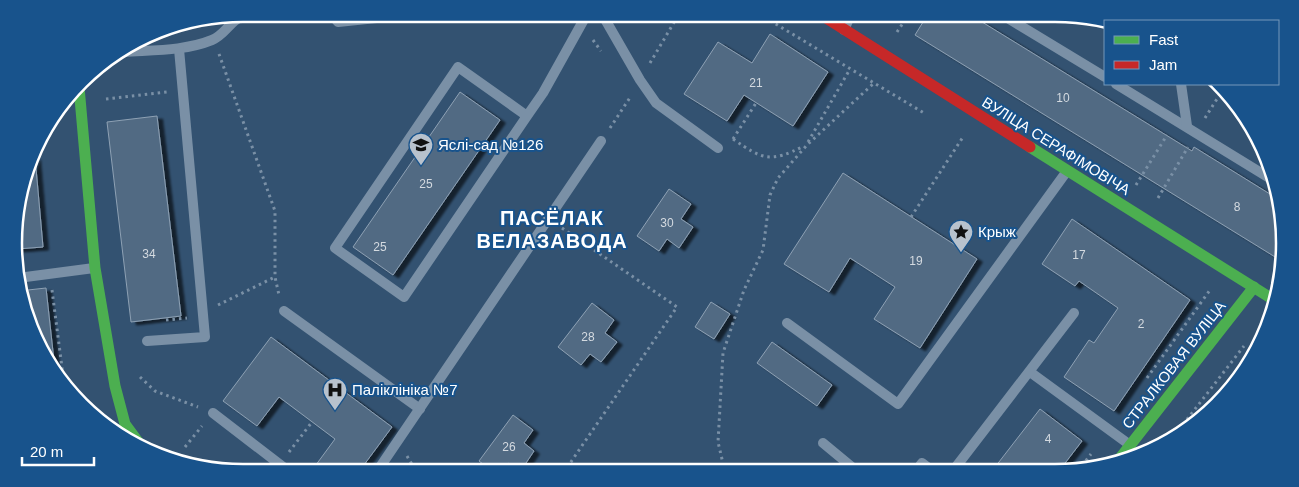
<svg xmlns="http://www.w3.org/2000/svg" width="1299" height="487" font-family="Arial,sans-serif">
  <defs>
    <filter id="shadow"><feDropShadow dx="5.5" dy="3" stdDeviation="1" flood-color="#0009"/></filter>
  </defs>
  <rect width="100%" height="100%" fill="#335271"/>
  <g fill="#516a83" stroke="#8ea1b4" filter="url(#shadow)">
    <path d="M928,14h41l223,137 2,-4 84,52 5,15 -3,46 -365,-225z"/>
    <path d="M770,34l58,38 -35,54 -49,-31 -17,26 -43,-27 34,-52 34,21z"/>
    <path d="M460,92l40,28 -107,155 -40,-28z"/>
    <path d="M157,116l24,200 -50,6 -24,-200z"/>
    <path d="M35,157l8,90 -26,2 -1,-36z"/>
    <path d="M843,173l134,86 -57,89 -46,-29 21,-32 -45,-29 -21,34 -45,-28z"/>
    <path d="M669,189l22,15 -10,15 12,8 -14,21 -12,-9 -8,12 -22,-15z"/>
    <path d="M1072,219l118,81 -76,111 -50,-34 25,-37 5,3 24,-35 -39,-27 -4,5 -33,-22z"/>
    <path d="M46,288l8,73 -5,1 -30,-71z"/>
    <path d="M711,302l19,12 -16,25 -19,-12z"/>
    <path d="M592,303l22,17 -9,13 12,9 -16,20 -11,-8 -9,11 -23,-18z"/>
    <path d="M271,337l121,90 -34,46h-48l25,-34 -56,-42 -22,29 -34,-25z"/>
    <path d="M772,342l60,43 -15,21 -60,-43z"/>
    <path d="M1040,409l42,32 -23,30h-67z"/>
    <path d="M513,415l20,15 -9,13 10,8 -14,21 -12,-9 -7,10h-6l-16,-12z"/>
  </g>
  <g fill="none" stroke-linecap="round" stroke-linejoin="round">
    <g stroke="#7a90a6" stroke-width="3" stroke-dasharray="2.5 4" stroke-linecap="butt">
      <path d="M759,14l165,99"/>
      <path d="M897,32l12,-18"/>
      <path d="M593,40l8,11"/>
      <path d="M219,54l56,157v66l4,18"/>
      <path d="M650,63l29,-49"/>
      <path d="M106,99l61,-7"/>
      <path d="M1205,118l17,-27"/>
      <path d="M610,128l21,-32"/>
      <path d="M733,139c30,21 37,24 71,7"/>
      <path d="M733,139l23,-36"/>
      <path d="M808,142l42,-73"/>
      <path d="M1136,185l31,-50"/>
      <path d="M1158,198l30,-51"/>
      <path d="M911,217l52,-80"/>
      <path d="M562,228l115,79 -113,165"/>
      <path d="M52,290l12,93"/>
      <path d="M218,305l57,-28"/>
      <path d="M166,320l21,-2"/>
      <path d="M140,377l15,14 43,16"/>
      <path d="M1147,378l63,-88"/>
      <path d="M1171,440l73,-94"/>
      <path d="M185,447l17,-21"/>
      <path d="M289,452l23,-30"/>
      <path d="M407,456l10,17"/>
      <path d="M1078,471l13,-17"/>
      <path d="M725,472l-7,-30 5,-89 21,-63 19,-40 7,-55 8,-17 29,-33 67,-62"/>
    </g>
    <g stroke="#7a90a6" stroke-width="10">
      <path d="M331,14l7,8 77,-8"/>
      <path d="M602,14l38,66 16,23 62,45"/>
      <path d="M1001,14l104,63"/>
      <path d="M844,30l7,-16"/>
      <path d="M124,52c29,-2 61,-1 88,-12 15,-6 18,-22 37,-26"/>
      <path d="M1116,84l155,95"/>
      <path d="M1181,84l6,42"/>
      <path d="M527,116l-69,-49 -123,181 69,49 123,-181 16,-23 44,-79"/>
      <path d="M18,278l76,-10"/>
      <path d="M284,311l136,98"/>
      <path d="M787,323l111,81 169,-233"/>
      <path d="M147,341l58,-4 -26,-288"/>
      <path d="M1030,372l100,73"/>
      <path d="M213,413l78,60"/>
      <path d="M823,443l35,29"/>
      <path d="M915,472l7,-9 12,9"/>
      <path d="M952,472l122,-159"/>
      <path d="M273,473l7,-8"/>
      <path d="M376,473l225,-332"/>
    </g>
    <g stroke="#4caf50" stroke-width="11">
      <path d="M79,87l16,181 20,118 10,38 14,19"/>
      <path d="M1030,147l247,155"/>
      <path d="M1117,462l137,-175"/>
    </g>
    <path stroke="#c62828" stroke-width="11" d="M820,14l210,133"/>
  </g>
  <defs>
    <symbol id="school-pin" viewBox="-11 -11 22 30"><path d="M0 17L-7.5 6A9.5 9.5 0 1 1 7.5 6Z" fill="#b8c2cd" stroke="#18538c"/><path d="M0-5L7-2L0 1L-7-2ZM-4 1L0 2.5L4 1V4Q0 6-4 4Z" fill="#111"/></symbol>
    <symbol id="sight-pin" viewBox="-11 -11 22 30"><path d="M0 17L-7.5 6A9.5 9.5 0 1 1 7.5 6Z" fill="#b8c2cd" stroke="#18538c"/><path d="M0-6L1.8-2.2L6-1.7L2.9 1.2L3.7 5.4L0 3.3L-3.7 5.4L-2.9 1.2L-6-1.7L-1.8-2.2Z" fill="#111"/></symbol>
    <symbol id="hospital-pin" viewBox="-11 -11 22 30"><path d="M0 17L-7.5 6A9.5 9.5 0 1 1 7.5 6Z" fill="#b8c2cd" stroke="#18538c"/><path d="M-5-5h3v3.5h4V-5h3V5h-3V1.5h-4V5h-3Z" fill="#111"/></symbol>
  </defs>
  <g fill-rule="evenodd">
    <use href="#school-pin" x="407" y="131" width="28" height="38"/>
    <use href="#sight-pin" x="947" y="218" width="28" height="38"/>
    <use href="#hospital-pin" x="321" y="376" width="28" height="38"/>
  </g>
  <g text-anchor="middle" stroke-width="4" stroke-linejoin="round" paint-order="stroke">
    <g font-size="12" fill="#d4dae0">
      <text x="756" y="87">21</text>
      <text x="1063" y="102">10</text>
      <text x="426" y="188">25</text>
      <text x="1237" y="211">8</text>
      <text x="667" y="227">30</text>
      <text x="380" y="251">25</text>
      <text x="149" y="258">34</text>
      <text x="1079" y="259">17</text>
      <text x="916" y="265">19</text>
      <text x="1141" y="328">2</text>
      <text x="588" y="341">28</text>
      <text x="1048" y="443">4</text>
      <text x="509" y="451">26</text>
    </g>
    <g font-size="15" fill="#fff" stroke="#18538c" text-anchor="start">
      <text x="438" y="150">Яслі-сад №126</text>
      <text x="978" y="237">Крыж</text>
      <text x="352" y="395">Паліклініка №7</text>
    </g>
    <g font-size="15" fill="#fff" stroke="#18538c">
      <text transform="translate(1056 146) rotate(32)" y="5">ВУЛІЦА СЕРАФІМОВІЧА</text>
      <text transform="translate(1174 365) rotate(-52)" y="5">СТРАЛКОВАЯ ВУЛІЦА</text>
    </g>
    <g font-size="20" font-weight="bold" letter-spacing="1" fill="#fff" stroke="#18538c">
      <text x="552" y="225">ПАСЁЛАК<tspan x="552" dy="23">ВЕЛАЗАВОДА</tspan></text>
    </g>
  </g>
  <path d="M0 0H1299V487H0ZM243 22H1055A221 221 0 0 1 1276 243V243A221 221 0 0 1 1055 464H243A221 221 0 0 1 22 243V243A221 221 0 0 1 243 22Z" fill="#18538c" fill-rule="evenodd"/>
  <path fill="none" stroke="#fff" stroke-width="2.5" d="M243 22H1055A221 221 0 0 1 1276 243V243A221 221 0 0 1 1055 464H243A221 221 0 0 1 22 243V243A221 221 0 0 1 243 22Z"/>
  <rect x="1104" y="20" width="175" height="65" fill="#18538c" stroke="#7498ba"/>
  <rect x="1114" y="36" width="25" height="8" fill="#4caf50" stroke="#7498ba"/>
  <text x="1149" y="45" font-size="15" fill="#ffffff">Fast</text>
  <rect x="1114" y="61" width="25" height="8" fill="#c62828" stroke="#7498ba"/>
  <text x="1149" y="70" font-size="15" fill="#ffffff">Jam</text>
  <path d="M22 457v8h72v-8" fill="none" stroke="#ffffff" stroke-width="2.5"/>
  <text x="30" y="457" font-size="15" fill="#ffffff" stroke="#18538c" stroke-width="4" paint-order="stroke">20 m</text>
</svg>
